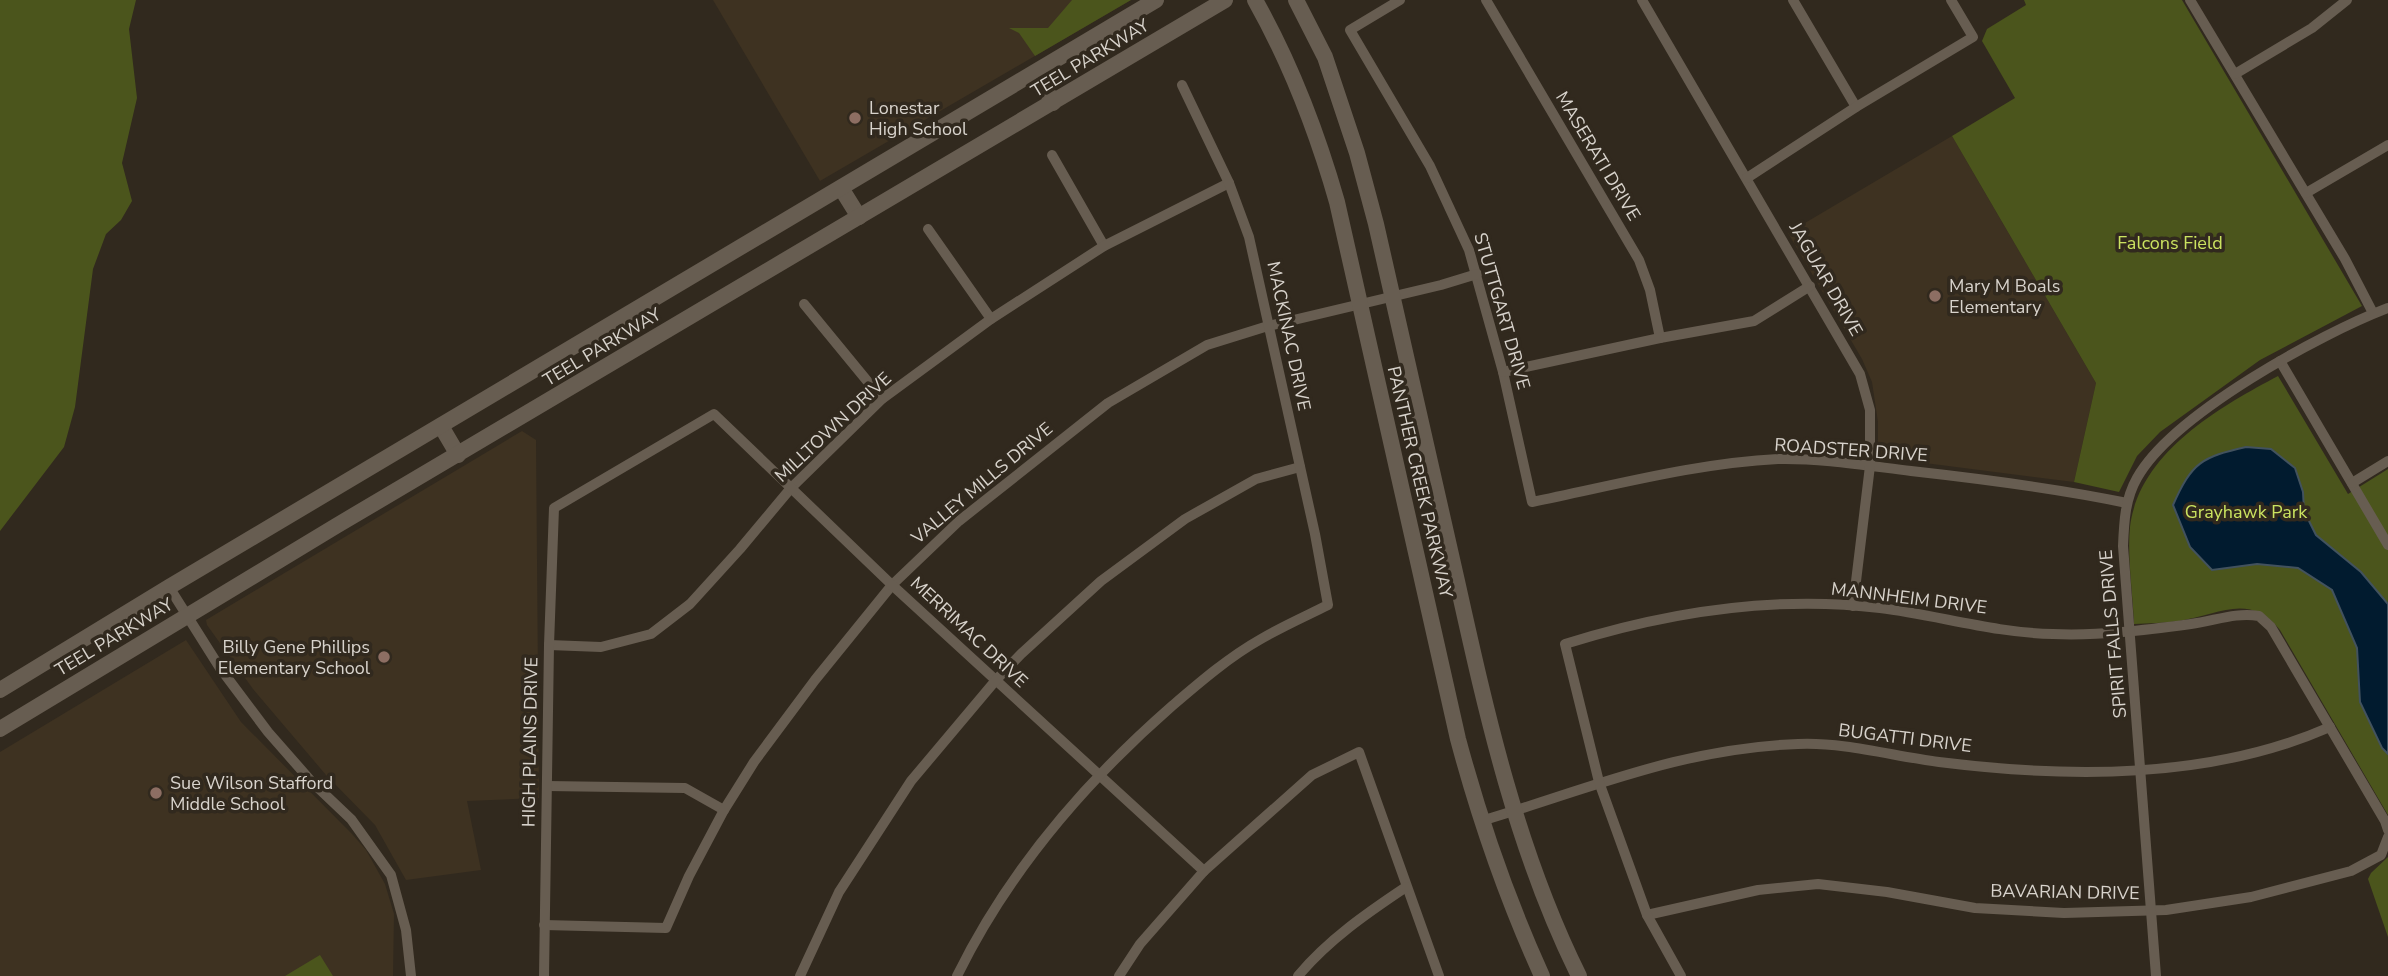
<svg xmlns="http://www.w3.org/2000/svg" width="2388" height="976" font-family="'Nunito Sans',sans-serif">
  <rect width="100%" height="100%" fill="#31291e"/>
  <g fill="#3e3221">
    <path d="M713,0h418l-311,181z"/>
    <path d="M1952,136l144,247 -22,99 -196,-25v-35l-6,-40 -10,-23 -74,-126z"/>
    <path d="M522,431l14,9 3,358 -72,3 14,69 -75,10 -31,-55 -49,-50 -73,-86 -46,-64 -1,-5z"/>
    <path d="M186,640l55,82 111,112 14,16 19,34 9,30 -1,62h-393v-224z"/>
  </g>
  <g fill="#4b551c">
    <path d="M0,0h136l-7,29 8,69 -15,65 10,38 -11,19 -15,14 -13,35 -18,138 -11,40 -64,84z"/>
    <path d="M1072,0h59l-96,56 -16,-23 -10,-5h39z"/>
    <path d="M2024,0h158l180,306 -102,54 -100,72 -23,24 -18,36 -45,-10 22,-99 -144,-247 63,-38 -33,-57 5,-12 39,-24z"/>
    <path d="M2278,376l70,118 40,-25v346l-108,-185c-31,-38 -61,-15 -101,-9 -15,2 -30,2 -45,3 -1,-29 -7,-68 -4,-97 9,-74 88,-119 148,-151z"/>
    <path d="M2388,857v80l-20,-58 3,-6z"/>
    <path d="M320,955l13,21h-48z"/>
  </g>
  <path fill="#011b2f" stroke="#42525e" stroke-width="2" d="M2246,447l25,2 24,19 8,24 1,19 12,24 45,37 27,32v150l-6,-6 -22,-46 -3,-54 -25,-58 -34,-22 -41,-4 -45,6 -22,-23 -17,-42c19,-43 29,-48 73,-58z"/>
  <g fill="none" stroke-linecap="round" stroke-linejoin="round">
    <g stroke="#675d51" stroke-width="10">
      <path d="M1400,0l-50,30 80,136 39,84 34,122 29,130c80,-16 164,-39 246,-43 42,-1 91,7 133,12 72,8 144,17 216,32"/>
      <path d="M1486,0l153,260 11,30 10,48"/>
      <path d="M1642,0l218,374 10,36v56l-17,140"/>
      <path d="M1793,0l63,107"/>
      <path d="M2190,0l155,259 28,54"/>
      <path d="M2235,74l77,-46 35,-28"/>
      <path d="M1052,155l52,91"/>
      <path d="M1747,178l109,-71 117,-70 -22,-37"/>
      <path d="M2306,193l82,-48"/>
      <path d="M928,229l63,90"/>
      <path d="M804,304l78,95"/>
      <path d="M2280,361l108,184"/>
      <path d="M1503,372l157,-34 94,-17 56,-35"/>
      <path d="M2352,483l36,-22"/>
      <path d="M169,587l51,81 48,64 43,49 40,38 40,56 15,55 5,46"/>
      <path d="M549,645l52,2 50,-13 39,-30 50,-55 51,-61 91,-89 109,-80 113,-73 125,-63"/>
      <path d="M547,786l138,2 39,22"/>
      <path d="M1481,821c108,-32 201,-73 317,-77 48,-2 94,12 141,18 128,16 270,18 391,-35"/>
      <path d="M1647,915l111,-25 60,-6 69,8 88,16 89,5 102,-3 85,-13 100,-26 30,-16 7,-18"/>
      <path d="M544,925l122,3 23,-52 35,-66 30,-48 61,-82 77,-95 67,-64 149,-118 99,-58 61,-19 173,-41 36,-11"/>
      <path d="M544,976l5,-331 5,-137 160,-94 178,171 312,286"/>
      <path d="M800,976l39,-84 72,-111 85,-101 25,-26 80,-73 84,-62 71,-40 44,-12"/>
      <path d="M957,976c51,-104 128,-194 215,-270 28,-24 57,-49 89,-67 22,-13 45,-23 67,-34l-13,-71 -66,-297 -20,-54 -47,-98"/>
      <path d="M1119,976l21,-32 64,-73 108,-96 47,-23 80,224"/>
      <path d="M1298,976c30,-36 69,-63 108,-89"/>
      <path d="M1681,976l-34,-61 -48,-133 -34,-138c102,-32 208,-49 315,-36 57,7 115,25 173,26 46,2 93,-4 138,-10 24,-3 44,-12 68,-8l12,11 114,194 3,9"/>
      <path d="M2156,976l-33,-430c1,-24 2,-47 14,-68 36,-64 183,-144 251,-170"/>
    </g>
    <g stroke="#675d51" stroke-width="16">
      <path d="M1255,0c36,64 62,132 82,202l121,537c22,82 49,160 84,237"/>
      <path d="M1296,0l29,57 32,96 19,71c27,119 54,238 81,357 30,135 60,270 122,395"/>
      <path d="M1037,72l16,31"/>
      <path d="M841,188l18,29"/>
      <path d="M441,426l17,29"/>
      <path d="M0,690l169,-103 987,-587"/>
      <path d="M0,729l336,-203 889,-526"/>
    </g>
  </g>
  <g fill="#8d6e63" stroke="#31291e" stroke-width="2.5">
    <circle cx="855" cy="118" r="7"/>
    <circle cx="1935" cy="296" r="7"/>
    <circle cx="384" cy="657" r="7"/>
    <circle cx="156" cy="793" r="7"/>
  </g>
  <g text-anchor="middle" stroke-width="7" stroke-linejoin="round" paint-order="stroke">
    <g font-size="18" fill="#d8d3cc" stroke="#31291e">
      <text transform="translate(1090 58) rotate(-31)" y="6">TEEL PARKWAY</text>
      <text transform="translate(1598 156) rotate(59)" y="6">MASERATI DRIVE</text>
      <text transform="translate(1826 279) rotate(60)" y="6">JAGUAR DRIVE</text>
      <text transform="translate(1502 311) rotate(74)" y="6">STUTTGART DRIVE</text>
      <text transform="translate(1289 336) rotate(78)" y="6">MACKINAC DRIVE</text>
      <text transform="translate(602 347) rotate(-31)" y="6">TEEL PARKWAY</text>
      <text transform="translate(833 427) rotate(-43)" y="6">MILLTOWN DRIVE</text>
      <text transform="translate(1851 450) rotate(4)" y="6">ROADSTER DRIVE</text>
      <text transform="translate(1420 482) rotate(77)" y="6">PANTHER CREEK PARKWAY</text>
      <text transform="translate(982 483) rotate(-40)" y="6">VALLEY MILLS DRIVE</text>
      <text transform="translate(1909 598) rotate(7)" y="6">MANNHEIM DRIVE</text>
      <text transform="translate(969 632) rotate(43)" y="6">MERRIMAC DRIVE</text>
      <text transform="translate(2113 634) rotate(-95)" y="6">SPIRIT FALLS DRIVE</text>
      <text transform="translate(114 637) rotate(-31)" y="6">TEEL PARKWAY</text>
      <text transform="translate(1905 738) rotate(7)" y="6">BUGATTI DRIVE</text>
      <text transform="translate(530 742) rotate(-89)" y="6">HIGH PLAINS DRIVE</text>
      <text transform="translate(2065 892) rotate(1)" y="6">BAVARIAN DRIVE</text>
    </g>
    <g font-size="18" fill="#d8d3cc" stroke="#31291e" text-anchor="start">
      <text x="869" y="114">Lonestar<tspan x="869" dy="21">High School</tspan></text>
      <text x="1949" y="292">Mary M Boals<tspan x="1949" dy="21">Elementary</tspan></text>
      <text x="370" y="653" text-anchor="end">Billy Gene Phillips<tspan x="370" dy="21">Elementary School</tspan></text>
      <text x="170" y="789">Sue Wilson Stafford<tspan x="170" dy="21">Middle School</tspan></text>
    </g>
    <g font-size="18" fill="#cbe360" stroke="#31291e">
      <text x="2170" y="249">Falcons Field</text>
      <text x="2246" y="518">Grayhawk Park</text>
    </g>
  </g>
</svg>
